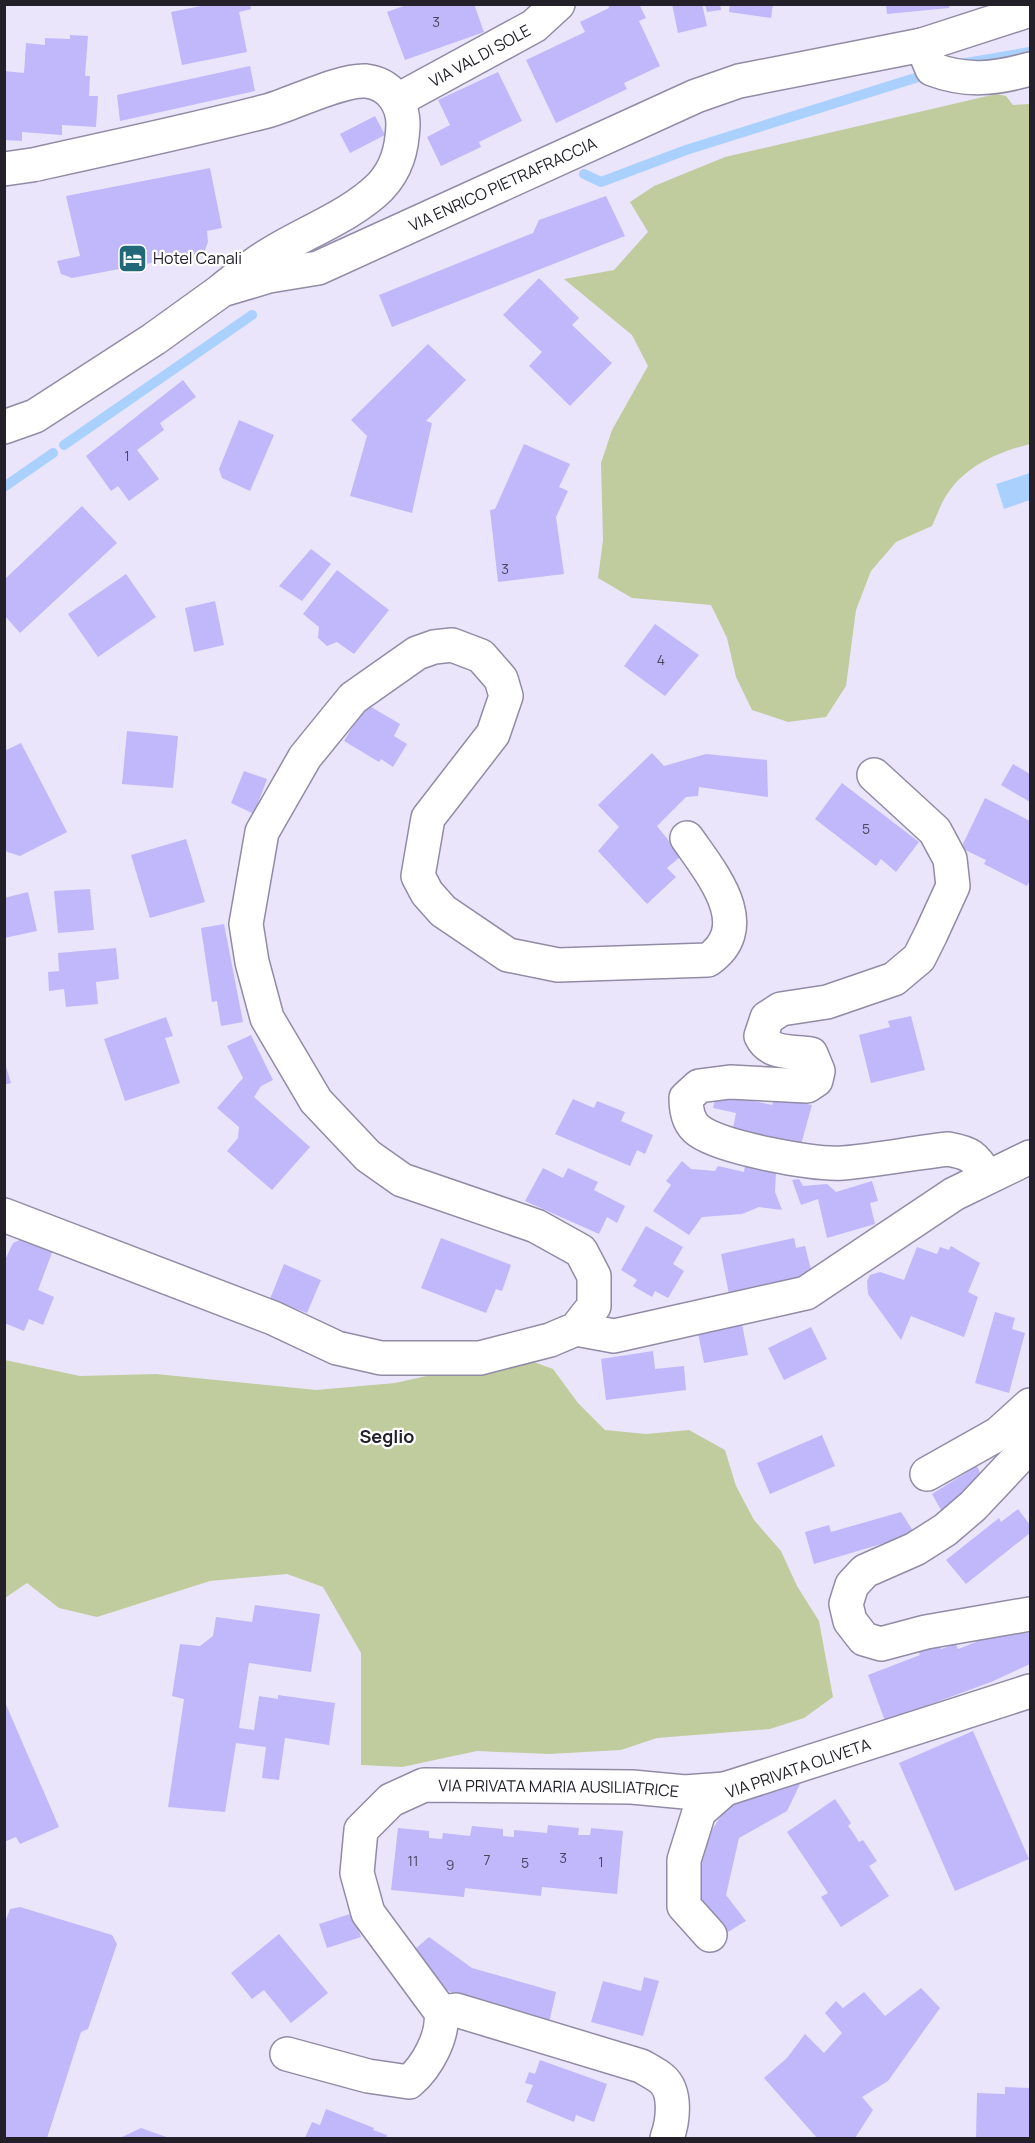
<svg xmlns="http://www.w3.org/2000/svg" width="1035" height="2143" font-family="Manrope,sans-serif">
  <rect width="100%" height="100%" fill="#ebe5fc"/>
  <g fill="#c0cc9e">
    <path d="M996,94l10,2 7,9 17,-1v340c-31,8 -63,21 -82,49 -7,9 -11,23 -16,33l-36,16 -25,29 -15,39 -10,76 -20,31 -38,5 -36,-12 -16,-33 -9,-39 -16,-33 -79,-7 -34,-20 5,-38 -2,-77 11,-33 36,-64 -16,-31 -68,-56 50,-9 34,-38 -18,-30 24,-16 71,-29z"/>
    <path d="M517,1356l36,13 25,34 27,27 41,4 43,-4 36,20 11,36 18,34 27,31 16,35 22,35 14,76 -29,21 -34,11 -113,9 -36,12 -72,4 -72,-3 -75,16 -41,-2v-112l-38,-66 -36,-13 -77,7 -113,36 -38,-9 -32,-25 -22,15v-238l75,16 76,-2 160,16 79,-7z"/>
  </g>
  <path fill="#aad1fe" d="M1030,473v27l-26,9 -8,-25z"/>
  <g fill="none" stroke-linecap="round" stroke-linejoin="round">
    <g stroke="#aad1fe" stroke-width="10">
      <path d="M960,64l70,-12"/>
      <path d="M584,174l17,8 85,-32 245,-77"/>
      <path d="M64,445l188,-130"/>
      <path d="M4,487l49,-34"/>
    </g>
  </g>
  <g fill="#c0b8fb">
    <path d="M211,4h39l1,5 -12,3 8,40 -65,13 -11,-53z"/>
    <path d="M409,4h65l10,28 -79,28 -18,-48z"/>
    <path d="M608,4h31l7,14 -7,3 21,45 -36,17 3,6 -71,34 -30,-63 59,-28 -5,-10 29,-14z"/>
    <path d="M672,4h30l5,22 -29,7z"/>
    <path d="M705,4h15l1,6 -14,2z"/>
    <path d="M730,4h43l-2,14 -42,-6z"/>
    <path d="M886,4h64l-1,4 -62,6z"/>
    <path d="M70,35l18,1 -3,40h5l-1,20h9l-2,31 -34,-2v10l-40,-3v9l-18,-1v-69l20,2 2,-30 19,2v-7l25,1z"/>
    <path d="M250,66l5,25 -135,30 -3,-26z"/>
    <path d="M498,72l24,49 -43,21 2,5 -40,19 -14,-29 23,-12 -12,-25z"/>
    <path d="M375,116l10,19 -35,18 -10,-19z"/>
    <path d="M210,168l12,60 -15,3 1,11 -3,8 -7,4 -126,24 -11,-4 -4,-13 23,-5 -14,-60z"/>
    <path d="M606,196l19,40 -233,91 -13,-32 154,-62 6,-13z"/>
    <path d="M539,278l40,40 -7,7 40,38 -42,43 -41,-40 13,-14 -39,-37z"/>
    <path d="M428,344l38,36 -40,41 6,2 -20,90 -62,-17 17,-60 -16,-16z"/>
    <path d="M183,380l13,17 -36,26 4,7 -27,20 22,29 -30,22 -11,-15 -7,5 -25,-35z"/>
    <path d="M239,420l35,15 -24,56 -28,-13 -3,-9z"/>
    <path d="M524,444l46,20 -11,23 9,4 -12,26 8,57 -66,8 -8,-72 5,-1z"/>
    <path d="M82,506l35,37 -97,90 -15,-17v-37z"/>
    <path d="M311,549l20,15 -29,37 -23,-15z"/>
    <path d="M337,570l52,40 -35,44 -17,-12 -10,4 -9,-8 1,-11 -16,-13z"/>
    <path d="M126,574l30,43 -58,40 -30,-43z"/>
    <path d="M215,601l9,44 -30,7 -9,-44z"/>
    <path d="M655,624l44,31 -34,41 -41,-30z"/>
    <path d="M366,704l34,20 -6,12 13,8 -14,23 -12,-8 -2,3 -35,-21z"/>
    <path d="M127,731l51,5 -5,52 -51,-4z"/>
    <path d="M21,743l46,89 -47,24 -13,-4 -3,-6v-95z"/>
    <path d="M652,753l12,13 42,-12 61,6 1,37 -69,-10 -1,9 -12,1 -29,29 24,30 -14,12 9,9 -29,27 -49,-53 21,-24 -21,-22z"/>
    <path d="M1013,764l17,10v28l-29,-17z"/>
    <path d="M244,771l23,8 -13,35 -23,-11z"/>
    <path d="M842,783l77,59 -23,30 -15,-13 -5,7 -61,-47z"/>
    <path d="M985,798l45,23v59l-3,6 -43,-22 2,-4 -25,-12z"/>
    <path d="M186,839l19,63 -55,16 -19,-63z"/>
    <path d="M90,889l4,41 -36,3 -4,-42z"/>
    <path d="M28,892l9,39 -33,7v-40z"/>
    <path d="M224,924l19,98 -22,4 -4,-25 -5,1 -11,-74z"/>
    <path d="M116,948l3,31 -23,3 2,22 -32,3 -2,-18 -15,2 -1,-19 11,-1 -1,-18z"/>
    <path d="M911,1016l14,54 -54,13 -12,-48 31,-8 -2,-6z"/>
    <path d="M166,1017l7,19 -8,2 15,45 -55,18 -21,-62z"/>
    <path d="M251,1035l22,45 -12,6 -7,11 56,50 -38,43 -45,-39 11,-13 1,-11 -22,-19 26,-30 -16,-32z"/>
    <path d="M4,1060l7,23 -7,2z"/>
    <path d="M721,1094l51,11 3,-8 37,8 -12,43 -68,-14 4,-21 -23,-5 3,-12z"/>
    <path d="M573,1099l21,9 3,-7 28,11 -4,9 32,14 -8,19 -8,-4 -7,16 -75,-32z"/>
    <path d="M682,1161l9,8 24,2 3,-5 26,6 1,-7 31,8 -1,19 7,18 -23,-3 -17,7 -40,3 -13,18 -36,-24 18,-26 -5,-4z"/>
    <path d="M543,1168l20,10 5,-10 30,14 -4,8 31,16 -8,17 -10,-6 -8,17 -74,-33z"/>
    <path d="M799,1179l4,7 24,-2 9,8 36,-11 6,20 -8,2 5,21 -48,14 -9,-39 -17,6 -9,-25z"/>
    <path d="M646,1226l37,21 -10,17 11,7 -16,27 -13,-7 -3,6 -19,-11 4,-6 -16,-10z"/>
    <path d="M24,1238l29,12 -15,40 16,7 -11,28 -14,-6 -5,12 -20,-8v-61l9,-19z"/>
    <path d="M441,1238l70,27 -9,26 -6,-2 -10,24 -65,-25z"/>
    <path d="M794,1238l2,10 9,-2 6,24 -5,1 2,6 -79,17 -8,-40z"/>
    <path d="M951,1246l29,17 -12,29 10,5 -14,40 -53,-21 -10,24 -33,-46 -1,-13 3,-6 10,-3 24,8 13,-33 20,7 3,-7 9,3z"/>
    <path d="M284,1264l37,16 -14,33 -37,-14z"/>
    <path d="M995,1312l20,6 -3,11 13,4 -16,60 -34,-10z"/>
    <path d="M742,1324l6,31 -44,8 -6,-30z"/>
    <path d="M811,1327l16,32 -43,21 -16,-32z"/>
    <path d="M653,1351l2,18 29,-3 2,24 -80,10 -5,-41z"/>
    <path d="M822,1435l13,31 -65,28 -13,-31z"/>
    <path d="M977,1466l7,16 -39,35 -13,-23z"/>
    <path d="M1018,1509l12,16v8l-64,51 -20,-24 53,-42 2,4z"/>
    <path d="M901,1512l14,22 -101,30 -9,-32 24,-7 2,7z"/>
    <path d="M255,1605l65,9 -9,58 -62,-9 -10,65 15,2 5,-34 19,3v-4l57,8 -6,42 -44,-7 -6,42 -17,-2 4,-31 -30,-4 -11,69 -57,-5 16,-108 -12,-3 8,-52 20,2 13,-10 3,-19 36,5z"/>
    <path d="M1030,1633v31l-39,18 -106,39 -17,-46 52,-20 -2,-5 21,-7 2,6 15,-5 2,5 18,-7 -1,-6z"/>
    <path d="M4,1700l55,127 -39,17 -4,-7 -12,5z"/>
    <path d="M973,1731l56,128 -74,32 -56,-128z"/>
    <path d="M802,1780l-15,31 -48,27 -13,57 20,26 -23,14 -24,-34 -5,-24 16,-44 11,-17 13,-12z"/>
    <path d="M835,1799l16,24 -3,3 4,5 7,11 4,-2 14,21 -8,5 20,30 -48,31 -20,-30 7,-4 -41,-61z"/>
    <path d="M548,1825l31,3 -1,7h12l1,-7 32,3 -6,63 -75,-7 -1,9 -76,-8 -1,9 -73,-7 7,-62 31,3v7l13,1 1,-6 27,3 2,-10 31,3v7l11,1v-7l33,3z"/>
    <path d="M20,1907l92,28 5,9 -29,85 -7,3 -34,106h-43v-213l6,-16z"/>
    <path d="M353,1913l8,24 -34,11 -8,-24z"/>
    <path d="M279,1934l49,59 -37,30 -27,-33 -12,9 -21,-26z"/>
    <path d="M429,1937l43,31 84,24 -7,31 -101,-32 -16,-16 -18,-25z"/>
    <path d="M644,1977l15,4 -16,55 -52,-14 12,-41 38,10z"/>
    <path d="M921,1988l19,20 -52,73 -26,16 11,13 -18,28h-38l-53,-60 23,-20 18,-24 19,19 18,-20 -17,-20 11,-12 7,7 21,-16 21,24z"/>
    <path d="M540,2060l67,24 -13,38 -18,-7 -2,7 -48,-20 7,-17 -8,-2 4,-11 6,2z"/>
    <path d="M1005,2087l25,1v50h-54l1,-45 28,1z"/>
    <path d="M326,2109l48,19 -1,2 14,5 -1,3h-81l7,-16 8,3z"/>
    <path d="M141,2128l28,10h-49z"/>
  </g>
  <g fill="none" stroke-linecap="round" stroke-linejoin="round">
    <defs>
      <g id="minor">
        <path d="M922,45l10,24c34,13 63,10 98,0"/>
        <path id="s1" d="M398,100l136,-74 24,-22"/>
        <path d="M4,169l28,-4c78,-17 157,-34 235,-54 25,-7 75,-32 99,-30 24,3 37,22 37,44 -1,24 -6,44 -23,62 -30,30 -80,47 -116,71 -14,9 -27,20 -40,30"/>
        <path d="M874,775l61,56 15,28 3,27 -22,48 -12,24 -25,21 -67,23 -46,7 -14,9 -6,18c9,19 31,15 50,18l7,17 -2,9 -9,6 -77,-4 -31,4 -13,12c0,12 3,26 13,33 24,17 115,34 144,32 35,-3 70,-10 105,-14 22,4 27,7 38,27"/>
        <path d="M4,1215l269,103 64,30 44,10h99l70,-18 26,-11 18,-23v-30l-13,-25 -45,-25 -134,-46 -34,-24 -52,-55 -49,-83 -15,-56 -6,-38 16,-92 43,-75 48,-59 64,-45 17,-6 18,-2 29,11 20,23 5,17 -13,38 -65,84 -10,58 9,17 16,18 65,44 50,10 150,-5c49,-34 3,-87 -21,-122"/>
        <path d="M576,1329l38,7 192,-43 148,-99 76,-37"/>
        <path d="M1030,1425l-10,31 -47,50 -28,24 -30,19 -50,22 -13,14 -6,19 4,17 14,18 17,5 45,-12 104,-18"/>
        <path d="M927,1474l71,-40 32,-29"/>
        <path d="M710,1935l-26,-29v-46l15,-48 26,-23 305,-98"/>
        <path d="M441,2012l15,-2 185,56c7,4 15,8 21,13 15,13 11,43 5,59"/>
        <path id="s2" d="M287,2054l81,22 41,6c18,-15 35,-46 32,-70l-73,-99 -11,-40 4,-43 30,-30 33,-15 208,2 53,5 40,-3"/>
      </g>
      <g id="tertiary">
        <path id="s3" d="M4,427l31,-11 119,-77 68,-49 47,-14 49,-8 378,-172 43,-15 183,-36 108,-35"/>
      </g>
    </defs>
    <use href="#minor" stroke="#928ba5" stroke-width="36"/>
    <use href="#tertiary" stroke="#928ba5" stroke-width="36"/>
    <use href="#minor" stroke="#fff" stroke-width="33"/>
    <use href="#tertiary" stroke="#fff" stroke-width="33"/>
  </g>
  <defs>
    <symbol id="hotel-square" viewBox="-11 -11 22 22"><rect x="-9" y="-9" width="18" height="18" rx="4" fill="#226978" stroke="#fff"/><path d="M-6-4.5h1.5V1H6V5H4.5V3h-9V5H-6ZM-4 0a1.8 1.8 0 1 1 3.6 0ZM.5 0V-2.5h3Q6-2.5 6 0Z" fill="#fff"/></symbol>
  </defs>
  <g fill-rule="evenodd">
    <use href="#hotel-square" x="116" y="242" width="33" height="33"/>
  </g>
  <g text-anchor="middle" stroke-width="4.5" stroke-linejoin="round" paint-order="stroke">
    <g font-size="14" fill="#4a465e">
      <text x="436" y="27">3</text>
      <text x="127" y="461">1</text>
      <text x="505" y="574">3</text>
      <text x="661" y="665">4</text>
      <text x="866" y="834">5</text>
      <text x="563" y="1863">3</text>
      <text x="487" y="1865">7</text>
      <text x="413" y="1866">11</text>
      <text x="601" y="1867">1</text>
      <text x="525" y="1868">5</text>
      <text x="450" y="1870">9</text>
    </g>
    <g font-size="16" fill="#23202a" stroke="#fff">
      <text dy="6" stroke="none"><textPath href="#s1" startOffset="93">VIA VAL DI SOLE</textPath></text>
      <text dy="6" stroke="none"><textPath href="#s3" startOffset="560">VIA ENRICO PIETRAFRACCIA</textPath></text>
      <text transform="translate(798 1768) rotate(-19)" y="6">VIA PRIVATA OLIVETA</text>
      <text dy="6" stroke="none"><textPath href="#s2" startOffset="626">VIA PRIVATA MARIA AUSILIATRICE</textPath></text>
    </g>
    <g font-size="16" fill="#23202a" stroke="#fff" text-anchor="start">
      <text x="153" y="264">Hotel Canali</text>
    </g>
    <g font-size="18" font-weight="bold" fill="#23202a" stroke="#fff">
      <text x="387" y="1443">Seglio</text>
    </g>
  </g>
  <rect width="1035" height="2143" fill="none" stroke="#23202a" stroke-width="12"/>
</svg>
